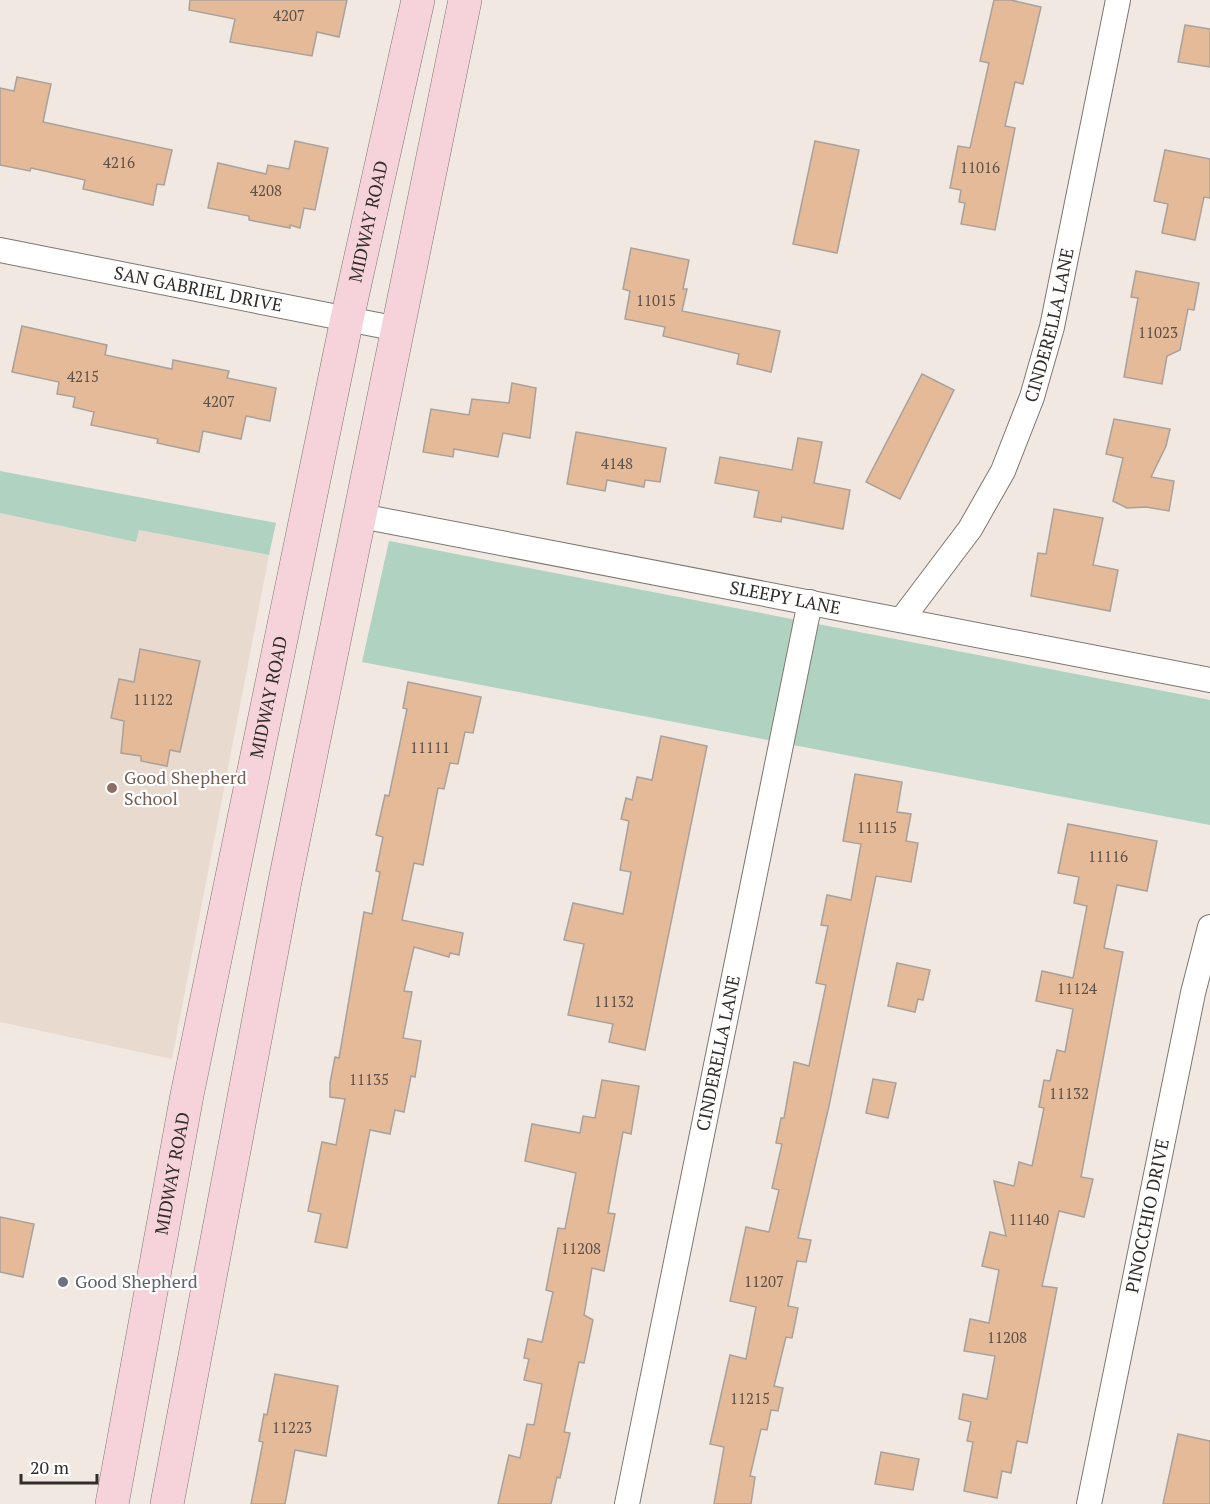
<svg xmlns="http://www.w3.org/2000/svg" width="1210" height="1504" font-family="'PT Serif',serif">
  <rect width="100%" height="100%" fill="#f0e8e1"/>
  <path fill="#e9dacf" d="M0,513l136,29 3,-12 130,25 -97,504 -172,-37z"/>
  <g fill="#afd2c1">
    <path d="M0,471l276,52 -7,32 -130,-25 -3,12 -136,-29z"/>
    <path d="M389,541l821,159v125l-848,-163z"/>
  </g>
  <g fill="#e4ba99" stroke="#a9a19b" stroke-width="1.5">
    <path d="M190,0h157l-8,37 -22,-5 -5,24 -82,-14 5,-23 -46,-9z"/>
    <path d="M994,0h17l30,7 -18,77 -8,-2 -10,44 10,2 -20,102 -34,-6 4,-21 -6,-1 2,-12 -11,-2 8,-42 12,2 19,-85 -9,-2z"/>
    <path d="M1185,25l25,4v38l-32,-5z"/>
    <path d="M17,77l34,7 -8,38 129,28 -8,35 -7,-1 -4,21 -70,-16 2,-9 -54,-12 -1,3 -30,-6v-77l14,3z"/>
    <path d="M295,141l33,7 -13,62 -11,-2 -4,20 -10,-3v3l-41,-8v-4l-41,-8 10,-45 48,11 2,-9 21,4z"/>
    <path d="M815,141l44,9 -22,103 -44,-9z"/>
    <path d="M1165,150l45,9v39l-6,-1 -9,43 -33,-7 6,-29 -14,-3z"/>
    <path d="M631,248l58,12 -6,29h4l-5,22 98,20 -9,41 -34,-8 2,-10 -76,-18 2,-9 -40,-8 5,-28 -7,-2z"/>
    <path d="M1136,271l63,12 -5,27 -6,-1 -8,41 -13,6 -5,28 -38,-7 14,-79 -7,-1z"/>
    <path d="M22,326l85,19 -2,10 67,14 1,-9 56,11 -2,7 49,10 -6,33 -24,-5 -5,23 -38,-8 -4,21 -42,-9 1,-4 -67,-14 3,-13 -21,-5 2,-10 -18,-3 2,-12 -47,-10z"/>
    <path d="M922,374l32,16 -54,109 -34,-17z"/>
    <path d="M512,383l24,5 -6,50 -27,-5 -5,24 -44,-8 -1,8 -30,-5 8,-43 38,6 3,-16 37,4z"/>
    <path d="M1114,419l56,10 -4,17 -15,31 23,4 -5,30 -23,-4 -19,1 -14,-7 10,-43 -17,-4z"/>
    <path d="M576,432l90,16 -6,34 -15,-2 -1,7 -37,-7 -2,11 -38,-7z"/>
    <path d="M798,438l24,4 -8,41 36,7 -7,39 -61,-12 -1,5 -27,-5 5,-26 -44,-8 5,-26 72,13z"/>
    <path d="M1054,509l49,9 -10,47 25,5 -8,41 -79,-15 7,-43 8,1z"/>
    <path d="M140,649l60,12 -20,91 -10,-2 -3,16 -26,-5v-5l-20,-3 3,-32 -13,-3 8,-39 15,3z"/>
    <path d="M408,682l73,15 -8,36 -8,-1 -7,32 -8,-1 -6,26 -6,-1 -15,77 -9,-2 -12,57 61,13 -4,22 -9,-2 -1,4 -35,-10 -10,44 8,1 -9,46 18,3 -6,36 -4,-1 -7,36 -9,-2 -5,24 -20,-4 -23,118 -32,-6 6,-28 -13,-3 14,-69 14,3 4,-21 5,-25 -15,-2v-14l5,-26 4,1 25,-146 8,2 8,-42 -4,-1 7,-34 -7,-2 9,-40 4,1 18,-87 -4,-1z"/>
    <path d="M661,736l46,10 -62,304 -36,-8 4,-18 -45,-9 16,-71 -20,-4 9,-37 50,11 8,-42 -11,-2 9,-49 -8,-2 5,-21 6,2 5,-23 15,3z"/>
    <path d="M855,774l47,8 -5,30 14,2 -5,27 12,2 -7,39 -35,-6 -47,230 -31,132 13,2 -5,22 -9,-1 -9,45 10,2 -6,30 -6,-1 -12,49 9,2 -5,23 -7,-1 -4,20 -6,-1 -11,47 5,1 -4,27h-37l10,-57 -14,-3 20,-89 16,4 10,-52 -26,-6 16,-74 23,5 10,-42 -7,-2 10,-44 -6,-1 5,-25h3l10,-56 15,4 17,-81 -10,-2 12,-57 -7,-1 6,-30 24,5 10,-56 -18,-3z"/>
    <path d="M1068,824l89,17 -10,50 -30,-6 -13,63 19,4 -42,225 12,2 -9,38 -25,-6 -17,75 15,2 -30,155 -10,-2 -6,32 -9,-2 -5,27 -33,-7 9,-49 -6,-1 4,-19 -12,-3 4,-25 24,5 8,-43 -31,-5 6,-32 19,4 10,-53 -17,-4 8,-34 16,4 -12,-55 20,5 5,-24 13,4 12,-58 -5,-1 5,-27 6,1 7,-31 8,2 8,-43 -37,-8 6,-30 31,7 14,-72 -13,-3 5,-26 -21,-4z"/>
    <path d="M897,963l33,7 -7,30 -5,-1 -3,13 -27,-6z"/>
    <path d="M873,1079l23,4 -8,35 -22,-5z"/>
    <path d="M602,1080l37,6 -8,48 -8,-2 -15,81 7,1 -11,57 -12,-3 -8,47 9,5 -9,43 -5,-1 -15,70 6,1 -10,45 -3,-1 -6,27h-53l11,-49 11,3 7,-34 7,1 8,-41 -18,-4 5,-21 -5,-1 4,-19 14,3 11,-50 -7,-2 12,-62 7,1 11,-56 -51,-12 7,-37 48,9 3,-17 12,2z"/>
    <path d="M0,1217l34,7 -11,53 -23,-5z"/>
    <path d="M275,1374l63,12 -12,70 -31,-6 -10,54h-34l12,-62 -4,-1 5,-27 3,1z"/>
    <path d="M1178,1434l32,7v63h-47z"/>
    <path d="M881,1452l38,7 -6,31 -38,-6z"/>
  </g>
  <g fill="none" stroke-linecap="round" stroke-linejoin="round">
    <defs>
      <g id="street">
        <path id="s1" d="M0,250l398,79"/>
        <path id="s2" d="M361,516l849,164"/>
        <path id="s3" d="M902,619l68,-90 33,-58 29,-74 20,-70 66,-327"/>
        <path id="s4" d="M627,1504l183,-902"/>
        <path id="s5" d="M1089,1504l104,-511 17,-66"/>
      </g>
      <g id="secondary">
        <path id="s6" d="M112,1504l75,-409 160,-776 71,-319"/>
        <path d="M167,1504l118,-623 180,-881"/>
      </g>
    </defs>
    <use href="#street" stroke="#7e7670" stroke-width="26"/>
    <use href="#secondary" stroke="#7e7670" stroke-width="34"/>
    <use href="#street" stroke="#fff" stroke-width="24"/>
    <use href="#secondary" stroke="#f6d2db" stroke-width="33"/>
  </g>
  <circle fill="#8d6e63" stroke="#fff" stroke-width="2" cx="112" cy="788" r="6"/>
  <circle fill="#6b7280" stroke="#fff" stroke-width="2" cx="63" cy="1282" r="6"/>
  <g text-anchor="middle" stroke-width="4.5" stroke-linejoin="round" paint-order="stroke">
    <g font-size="15" fill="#5d5046">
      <text x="289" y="21">4207</text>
      <text x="119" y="168">4216</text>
      <text x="980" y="173">11016</text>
      <text x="266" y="196">4208</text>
      <text x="656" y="306">11015</text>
      <text x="1158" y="338">11023</text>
      <text x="83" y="382">4215</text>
      <text x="219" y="407">4207</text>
      <text x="617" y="469">4148</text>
      <text x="153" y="705">11122</text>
      <text x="430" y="753">11111</text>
      <text x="877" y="833">11115</text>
      <text x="1108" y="862">11116</text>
      <text x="1077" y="994">11124</text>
      <text x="614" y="1007">11132</text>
      <text x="369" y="1085">11135</text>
      <text x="1069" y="1099">11132</text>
      <text x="1029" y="1225">11140</text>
      <text x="581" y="1254">11208</text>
      <text x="764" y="1287">11207</text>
      <text x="1007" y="1343">11208</text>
      <text x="750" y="1404">11215</text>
      <text x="292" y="1433">11223</text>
    </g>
    <g font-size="18" fill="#302d2b" stroke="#fff">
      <text dy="6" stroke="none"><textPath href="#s6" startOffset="1308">MIDWAY ROAD</textPath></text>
      <text dy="6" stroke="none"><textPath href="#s1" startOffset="202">SAN GABRIEL DRIVE</textPath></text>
      <text dy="6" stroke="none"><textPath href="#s3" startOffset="333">CINDERELLA LANE</textPath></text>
      <text dy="6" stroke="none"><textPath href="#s2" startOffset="432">SLEEPY LANE</textPath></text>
      <text dy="6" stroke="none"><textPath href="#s6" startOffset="822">MIDWAY ROAD</textPath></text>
      <text dy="6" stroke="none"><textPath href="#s4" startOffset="460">CINDERELLA LANE</textPath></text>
      <text dy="6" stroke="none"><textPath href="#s6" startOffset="336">MIDWAY ROAD</textPath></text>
      <text dy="6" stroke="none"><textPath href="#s5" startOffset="294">PINOCCHIO DRIVE</textPath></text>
    </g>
    <g font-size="18" fill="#785e54" stroke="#fff" text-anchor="start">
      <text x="124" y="784">Good Shepherd<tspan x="124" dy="21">School</tspan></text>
    </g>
    <g font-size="18" fill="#5b616d" stroke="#fff" text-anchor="start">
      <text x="75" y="1288">Good Shepherd</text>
    </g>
  </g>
  <path d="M21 1474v9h76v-9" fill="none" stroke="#302d2b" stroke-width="3"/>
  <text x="30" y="1474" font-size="18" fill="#302d2b" stroke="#ffffff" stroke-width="4.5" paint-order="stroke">20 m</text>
</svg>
